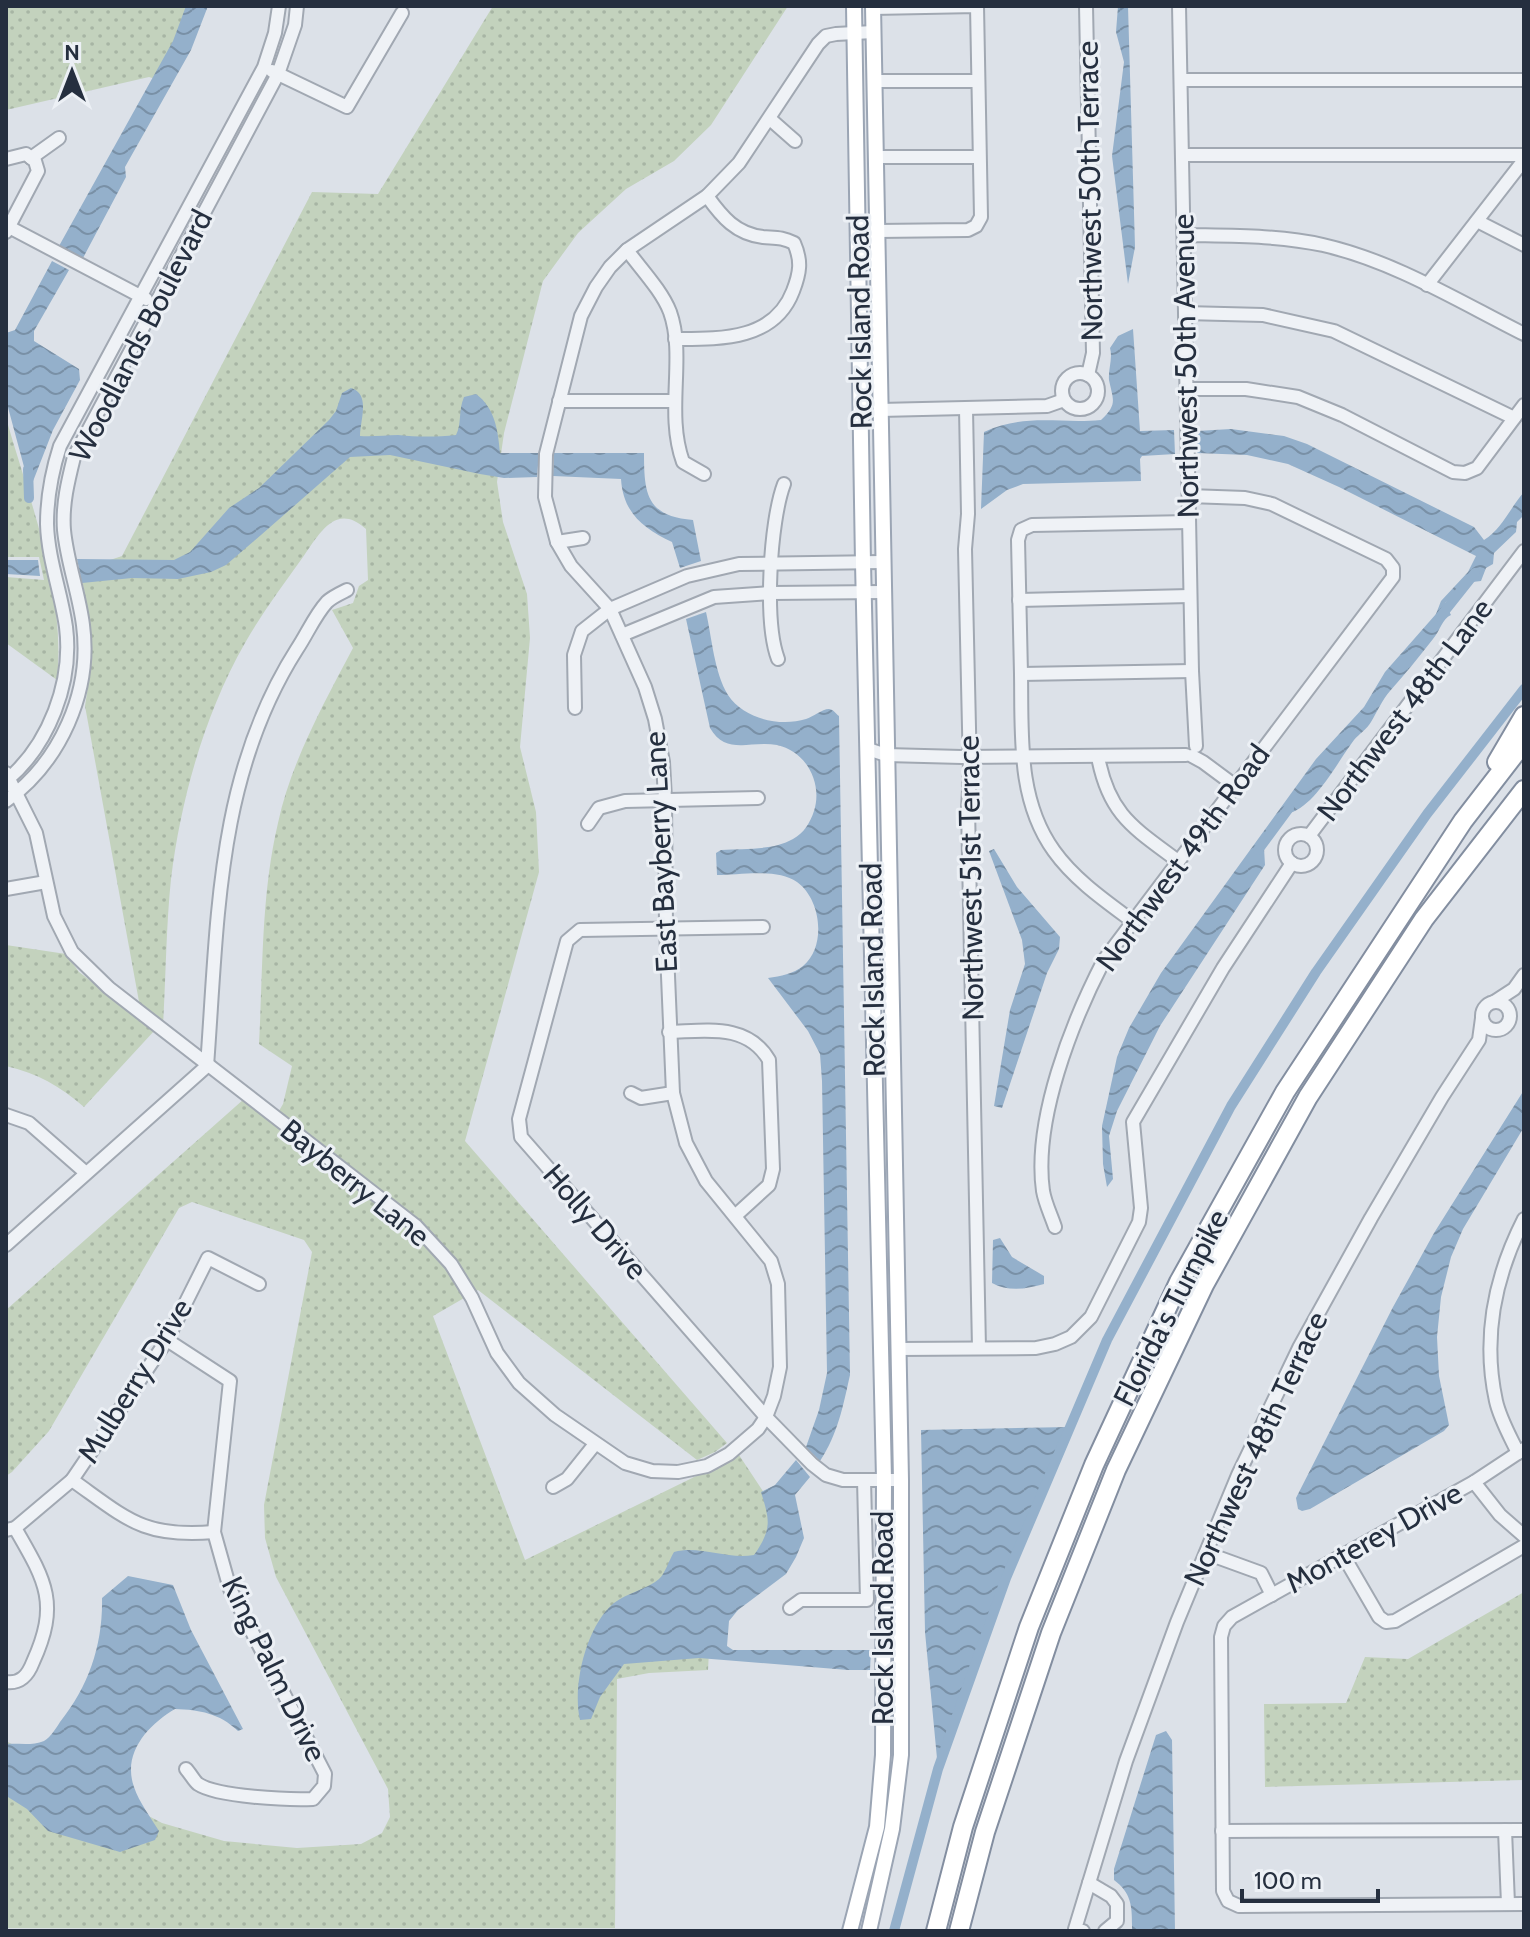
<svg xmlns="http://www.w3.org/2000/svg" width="1530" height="1937" font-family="Cabin,sans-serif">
  <defs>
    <pattern id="grass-dots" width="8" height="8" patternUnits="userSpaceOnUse" patternTransform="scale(2)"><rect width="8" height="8" fill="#c3d2bd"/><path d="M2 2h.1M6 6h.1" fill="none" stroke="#a7b5a4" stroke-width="1.8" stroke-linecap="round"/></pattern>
    <pattern id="water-waves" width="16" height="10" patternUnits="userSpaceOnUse" patternTransform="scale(2)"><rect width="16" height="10" fill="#94b0cb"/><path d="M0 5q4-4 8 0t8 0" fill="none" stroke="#7990a6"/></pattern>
  </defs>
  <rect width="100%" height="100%" fill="#dce1e8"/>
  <g fill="url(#grass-dots)">
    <path d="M6,6h190l-37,74 -10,-3 -143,33z"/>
    <path d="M493,6h295l-77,119 -37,36 -48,28 -48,44 -35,48 -39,152 -7,49 6,40 24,72 3,44 -10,109 16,65 3,60 -74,269 262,302 -12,9 -18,8 -219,-170 -45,26 92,244 214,-105 47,71 -76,107 -2,37 -59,3 -32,6 -2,249h-609v-187l156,82 62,18 73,7 64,-4 21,-11 8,-16 -2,-28 -112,-212 -11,-39 -1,-33 48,-253 -8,-12 -112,-38 -13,6 -130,223 -37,41 -6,4v-166l238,-211 29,22 10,-17 9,-38 -33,-22c4,-74 2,-149 19,-221 13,-61 46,-120 75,-175l-21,-38 21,-7 6,-17 9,-6 -2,-51c-30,-27 -46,4 -63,28 -20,28 -41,56 -58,86 -40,70 -64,155 -74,236 -5,48 -5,97 -8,146l-23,-18 -55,-301c9,-52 6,-85 -5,-136l42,-14 190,-364 66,2z"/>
    <path d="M6,418c24,84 60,174 51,262l-51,-37v-66l38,3 -5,-23h-33z"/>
    <path d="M6,945l60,9 13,18 76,58 -71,77c-24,-21 -47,-34 -78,-41z"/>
    <path d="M1524,1592v188l-259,7 -1,-83 82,-1 19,-46 43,2z"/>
  </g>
  <g fill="url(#water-waves)">
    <path d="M186,6h22l-17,44 -66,117 1,10 -43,81 -24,-12 114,-205z"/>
    <path d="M1118,6h10l7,241 -7,37 -16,-128 12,-94 -8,-30z"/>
    <path d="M52,261l17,9 -35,61v10l45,28 1,11 -27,50 -23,59 -24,-89v-67l9,-3z"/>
    <path d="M1133,329l7,102 34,-1 1,24 -33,2 -2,3 1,22 -118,3 -16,6 -26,19 3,-77c41,-19 75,-8 117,-12 17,-16 12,-20 8,-40 -1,-11 4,-21 1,-32l8,-12z"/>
    <path d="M351,388c20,6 9,32 9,48 13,1 26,-1 38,-1 20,2 38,2 58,0 6,-11 2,-24 8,-38l12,-3c19,14 22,36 24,59h39l-2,24 -33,1 -24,-4 -90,-19 -40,2 -89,78 -35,30 -15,7 -33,7 -46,-1 -50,5 -5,-24 97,1 16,-8 39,-44 30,-20 70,-68 7,-9 6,-18z"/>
    <path d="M1231,429l53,7 23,8 167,83 10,13c18,-11 26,-32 40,-48v23l-7,7 -1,10 -22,21 -1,11 -7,4 -5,13 -17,2 -19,20 6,12c-9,4 -11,16 -18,24 -14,18 -28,35 -43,52 -8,9 -13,21 -19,31 -4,7 -12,12 -17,18 -16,21 -38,65 -64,73l-6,9 -5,-4 -15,20 4,4 -4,6 1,17 -105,161 -43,85 -8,25 4,43 -6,8 -4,-23 -1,-38 15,-69 12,-29 32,-55 155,-214 48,-52 21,-35 51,-58 5,-13 27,-29 8,-16 -137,-69 -51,-23 -41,-9 -50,-2v-22z"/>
    <path d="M554,453h90c0,42 3,63 49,67l8,41 -21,7 -8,-26c-28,-13 -49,-29 -51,-63l-68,-3z"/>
    <path d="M6,560h32l2,16 -34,-2z"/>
    <path d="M706,612c6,26 8,60 22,83 16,24 52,32 78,24 7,-2 16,-10 23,-10 5,1 6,4 10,7l11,659c-7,31 -12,59 -30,86l-14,-14 13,-37 8,-37 -5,-292 -2,-27 -12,-23 -40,-53c13,-2 25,-4 35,-12 24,-20 18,-67 -6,-84 -20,-14 -57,-7 -80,-7l-1,-22 5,-3c23,-2 51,1 72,-11 11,-6 17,-16 21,-28 9,-28 -8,-60 -37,-66 -26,-5 -51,11 -67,-17l-24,-109z"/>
    <path d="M994,849l23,38 43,50 -1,12 -12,24 -45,135 -8,-2 16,-96 15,-46 -3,-24 -33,-89z"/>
    <path d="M1524,1090v37l-61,102 -12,28 -10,40 -4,40 2,39 10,49 -5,6 -134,78 -8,2 -4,-2 -2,-11 97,-191 41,-74z"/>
    <path d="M1000,1238l12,19 32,19v8c-17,5 -36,8 -52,-1l1,-43z"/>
    <path d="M1069,1427l-63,151 -68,191 -13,-137 -4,-202z"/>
    <path d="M796,1460l14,17 -15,18 9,43 -8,19 -10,17 -48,36 -9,11 -2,25 6,4h138l-1,20h-22l-149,-12 -75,6 -24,33 -9,22 -11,1c-8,-34 6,-94 34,-117 13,-10 35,-15 45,-24 6,-5 10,-19 15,-27 27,-7 53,8 80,3 18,-26 16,-34 7,-63l14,-7z"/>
    <path d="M128,1576l45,9 18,45 52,99 -5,2c-19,-18 -38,-21 -63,-22 -27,16 -53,44 -41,78 5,15 17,31 25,44l-4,9 -35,12 -72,-21 -21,-22 -19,-12 -2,-6v-47c13,-1 26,2 38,-3 7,-4 12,-13 16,-19 29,-36 43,-78 42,-124z"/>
    <path d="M1166,1731l6,9 3,191h-43c0,-22 1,-37 -18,-51v-11l42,-134z"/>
  </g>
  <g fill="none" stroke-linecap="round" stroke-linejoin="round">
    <g stroke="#94b0cb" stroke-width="10">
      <path d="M28,469l1,29"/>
      <path d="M1440,617l35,-44"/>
      <path d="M1258,850l31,-42"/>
      <path d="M894,1931l44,-162 68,-191 101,-238 124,-234 85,-134 111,-158 97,-125"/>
    </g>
    <defs>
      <g id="minor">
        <path d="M1086,6l7,347 -5,22"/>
        <path d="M1179,6l13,665 4,75"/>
        <path d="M873,8l104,-2 4,211 -5,9 -8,4 -91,1"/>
        <path d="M272,71l75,36 55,-94"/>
        <path d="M1181,80h343"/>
        <path d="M874,81h104"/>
        <path d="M770,119l25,22"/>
        <path d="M1182,155h342"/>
        <path d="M876,157h103"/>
        <path d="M31,158l28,-20"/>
        <path d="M6,159l20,-5 9,7 3,10 -32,61"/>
        <path d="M1477,221l47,24"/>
        <path d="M9,227l137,72"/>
        <path d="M1184,235c46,1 93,0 139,10 71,16 137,57 201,89"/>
        <path d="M627,250c14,19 35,41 43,62 16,45 -5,100 13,150l21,12"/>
        <path d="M1427,285l97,-125"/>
        <path d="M1185,313l78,2 71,16 180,87"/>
        <path d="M675,339c44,0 99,2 118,-48 7,-18 9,-30 1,-48 -12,-6 -18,-5 -31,-6 -27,-3 -41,-20 -56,-41"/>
        <circle cx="1080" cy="391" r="18"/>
        <path d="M1187,389h59l52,8 44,18 111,57 12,1 12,-5 47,-63"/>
        <path d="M559,401h115"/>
        <path d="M966,409l2,105 -3,35 5,223 -2,36 11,540"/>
        <path d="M880,410l167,-4 17,-6"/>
        <path d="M557,542l26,-4"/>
        <path d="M1019,600l171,-4"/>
        <path d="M622,635l92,-38 57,-4 111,-1"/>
        <path d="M778,659c-14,-37 -8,-138 6,-175"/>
        <path d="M1021,674l171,-3"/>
        <path d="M575,708l-1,-53 8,-24 28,-22 77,-33 52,-12 143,-2"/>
        <path d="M868,749l18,6 76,2 224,-2"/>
        <path d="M1192,756l11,6 31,23"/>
        <path d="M1098,757c11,58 36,71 80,104"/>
        <path d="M6,773l30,60 18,83 18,36 37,36 307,238 35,38 21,34 25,55 22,30 36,32 70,48 27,8 26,1 29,-6 22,-12 29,-25 8,-12 8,-21 6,-29 -2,-83 -7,-23 -65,-80 -20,-38 -13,-50 -7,-164 -1,-130 -2,-37 -8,-43 -10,-32 -35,-78 -39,-43 -14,-24 -12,-45 1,-43 35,-138 15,-29 14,-20 17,-17 80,-54 32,-33 79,-119 8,-8 10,-2 37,-2"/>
        <path d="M6,781c43,-36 67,-99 60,-154 -5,-35 -18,-68 -19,-103 0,-27 5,-53 13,-78l204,-379 11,-34 4,-27"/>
        <path d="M6,801c54,-39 86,-109 77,-176 -4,-32 -16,-63 -19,-95 -2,-25 4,-49 10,-73l204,-383 17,-49 2,-19"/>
        <path d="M588,824l11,-16 26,-7 133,-3"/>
        <circle cx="1301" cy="850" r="16"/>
        <path d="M1309,836l215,-285"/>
        <path d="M6,889l40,-7"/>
        <path d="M1131,920c-27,-20 -57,-41 -77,-69 -37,-51 -32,-116 -33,-177 -1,-44 -2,-89 -3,-134l3,-10 11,-5 157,-3"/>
        <path d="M763,927l-183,3 -13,11 -48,178 2,18 245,280 46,47 14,11 17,5h58"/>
        <path d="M1494,1002l20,-13 10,-14"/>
        <circle cx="1496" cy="1016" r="14"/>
        <path d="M669,1032c38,-1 78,-9 100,28l4,109 -4,16 -34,31"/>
        <path d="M631,1093l10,5 32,-5"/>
        <path d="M6,1115l23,8 57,50"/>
        <path d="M1055,1227c-4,-12 -10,-24 -12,-36 -10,-71 29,-169 61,-231l289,-383v-9l-7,-9 -114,-55 -27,-6 -56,-2"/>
        <path d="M6,1245l201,-179c11,-146 9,-290 90,-417 10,-15 18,-34 30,-47 5,-5 14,-9 20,-12"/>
        <path d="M167,1340l63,41 -16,151 16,57 95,185 -1,12 -11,13c-23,1 -96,-2 -115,-15 -4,-3 -8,-11 -12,-15"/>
        <path d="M898,1349l138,-1 19,-4 16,-7 20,-20 48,-95 2,-14 -8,-86 90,-154 69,-105"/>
        <path d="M1524,1449l-50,33 -242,135 -8,9 -3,11 2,254 5,10 11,5 285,-2"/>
        <path d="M1518,1453c-8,-17 -18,-34 -22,-52 -14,-64 -1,-125 28,-182"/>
        <path d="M72,1480c55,39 71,58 142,52"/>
        <path d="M1474,1482l26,33 24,21"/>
        <path d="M553,1487l14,-8 28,-35"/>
        <path d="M6,1530l9,-2 57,-48 95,-140 41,-82 51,26"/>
        <path d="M1206,1553l55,20 11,22"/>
        <path d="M1343,1555l36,62 7,5 9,-1 129,-75"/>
        <path d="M790,1608l11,-8h66l-3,-120"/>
        <path d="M6,1682c15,2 22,-7 27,-20 27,-59 12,-82 -18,-134"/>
        <path d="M1505,1830l3,74"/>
        <path d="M1222,1831l302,-1"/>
        <path d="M1089,1883l22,13 6,8v17l-12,10"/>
        <path d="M1083,1931l-8,-2 51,-168 51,-139 61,-147 61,-127 72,-130 71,-121 37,-57 3,-22"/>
      </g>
      <g id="major">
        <path d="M850,1931l27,-104 6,-72 1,-276 -21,-916 -9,-557"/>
        <path d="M869,1931l23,-102 9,-74v-275l-28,-1474"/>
      </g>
      <g id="highway">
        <path d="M1497,762l27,-46"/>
        <path d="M936,1931l27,-104 66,-200 65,-162 85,-183 106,-190 178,-271 61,-79"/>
        <path d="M959,1931l26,-99 66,-199 65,-163 88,-185 104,-188 116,-178 100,-129"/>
      </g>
    </defs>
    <use href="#minor" stroke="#a1a8b2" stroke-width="16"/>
    <use href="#major" stroke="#9ba5b4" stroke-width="18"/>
    <use href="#highway" stroke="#838ea0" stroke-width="22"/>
    <use href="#minor" stroke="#eff2f6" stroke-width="12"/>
    <use href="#major" stroke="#fff" stroke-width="14"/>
    <use href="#highway" stroke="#fff" stroke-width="18"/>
  </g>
  <g text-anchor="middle" stroke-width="6" stroke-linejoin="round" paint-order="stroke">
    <g font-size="30" fill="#252f3f" stroke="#ecf0f5">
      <text transform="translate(1090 191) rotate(-91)" y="10">Northwest 50th Terrace</text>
      <text transform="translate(860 322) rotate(-91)" y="10">Rock Island Road</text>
      <text transform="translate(141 336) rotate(-63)" y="10">Woodlands Boulevard</text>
      <text transform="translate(1186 366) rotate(-91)" y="10">Northwest 50th Avenue</text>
      <text transform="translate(1405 710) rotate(-53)" y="10">Northwest 48th Lane</text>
      <text transform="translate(661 852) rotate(-93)" y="10">East Bayberry Lane</text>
      <text transform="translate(1183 858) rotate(-54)" y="10">Northwest 49th Road</text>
      <text transform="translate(971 878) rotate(-91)" y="10">Northwest 51st Terrace</text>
      <text transform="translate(873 970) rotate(-91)" y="10">Rock Island Road</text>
      <text transform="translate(355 1183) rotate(39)" y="10">Bayberry Lane</text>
      <text transform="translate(595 1222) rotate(49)" y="10">Holly Drive</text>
      <text transform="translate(1171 1308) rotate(-63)" y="10">Florida's Turnpike</text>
      <text transform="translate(135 1381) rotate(-58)" y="10">Mulberry Drive</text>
      <text transform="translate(1256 1449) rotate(-65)" y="10">Northwest 48th Terrace</text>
      <text transform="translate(1374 1538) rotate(-29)" y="10">Monterey Drive</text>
      <text transform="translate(883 1618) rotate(-90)" y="10">Rock Island Road</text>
      <text transform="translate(274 1669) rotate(64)" y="10">King Palm Drive</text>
    </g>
  </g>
  <rect width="1530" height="1937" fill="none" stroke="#252f3f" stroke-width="16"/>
  <g transform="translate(72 72)" stroke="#ecf0f5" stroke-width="6" paint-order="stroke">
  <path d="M0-6L14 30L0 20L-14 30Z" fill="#252f3f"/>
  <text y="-12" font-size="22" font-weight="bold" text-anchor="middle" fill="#252f3f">N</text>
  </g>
  <path d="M1242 1889v12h136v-12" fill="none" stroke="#252f3f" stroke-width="4"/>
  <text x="1254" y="1889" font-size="24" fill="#252f3f" stroke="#ecf0f5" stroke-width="6" paint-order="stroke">100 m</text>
</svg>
